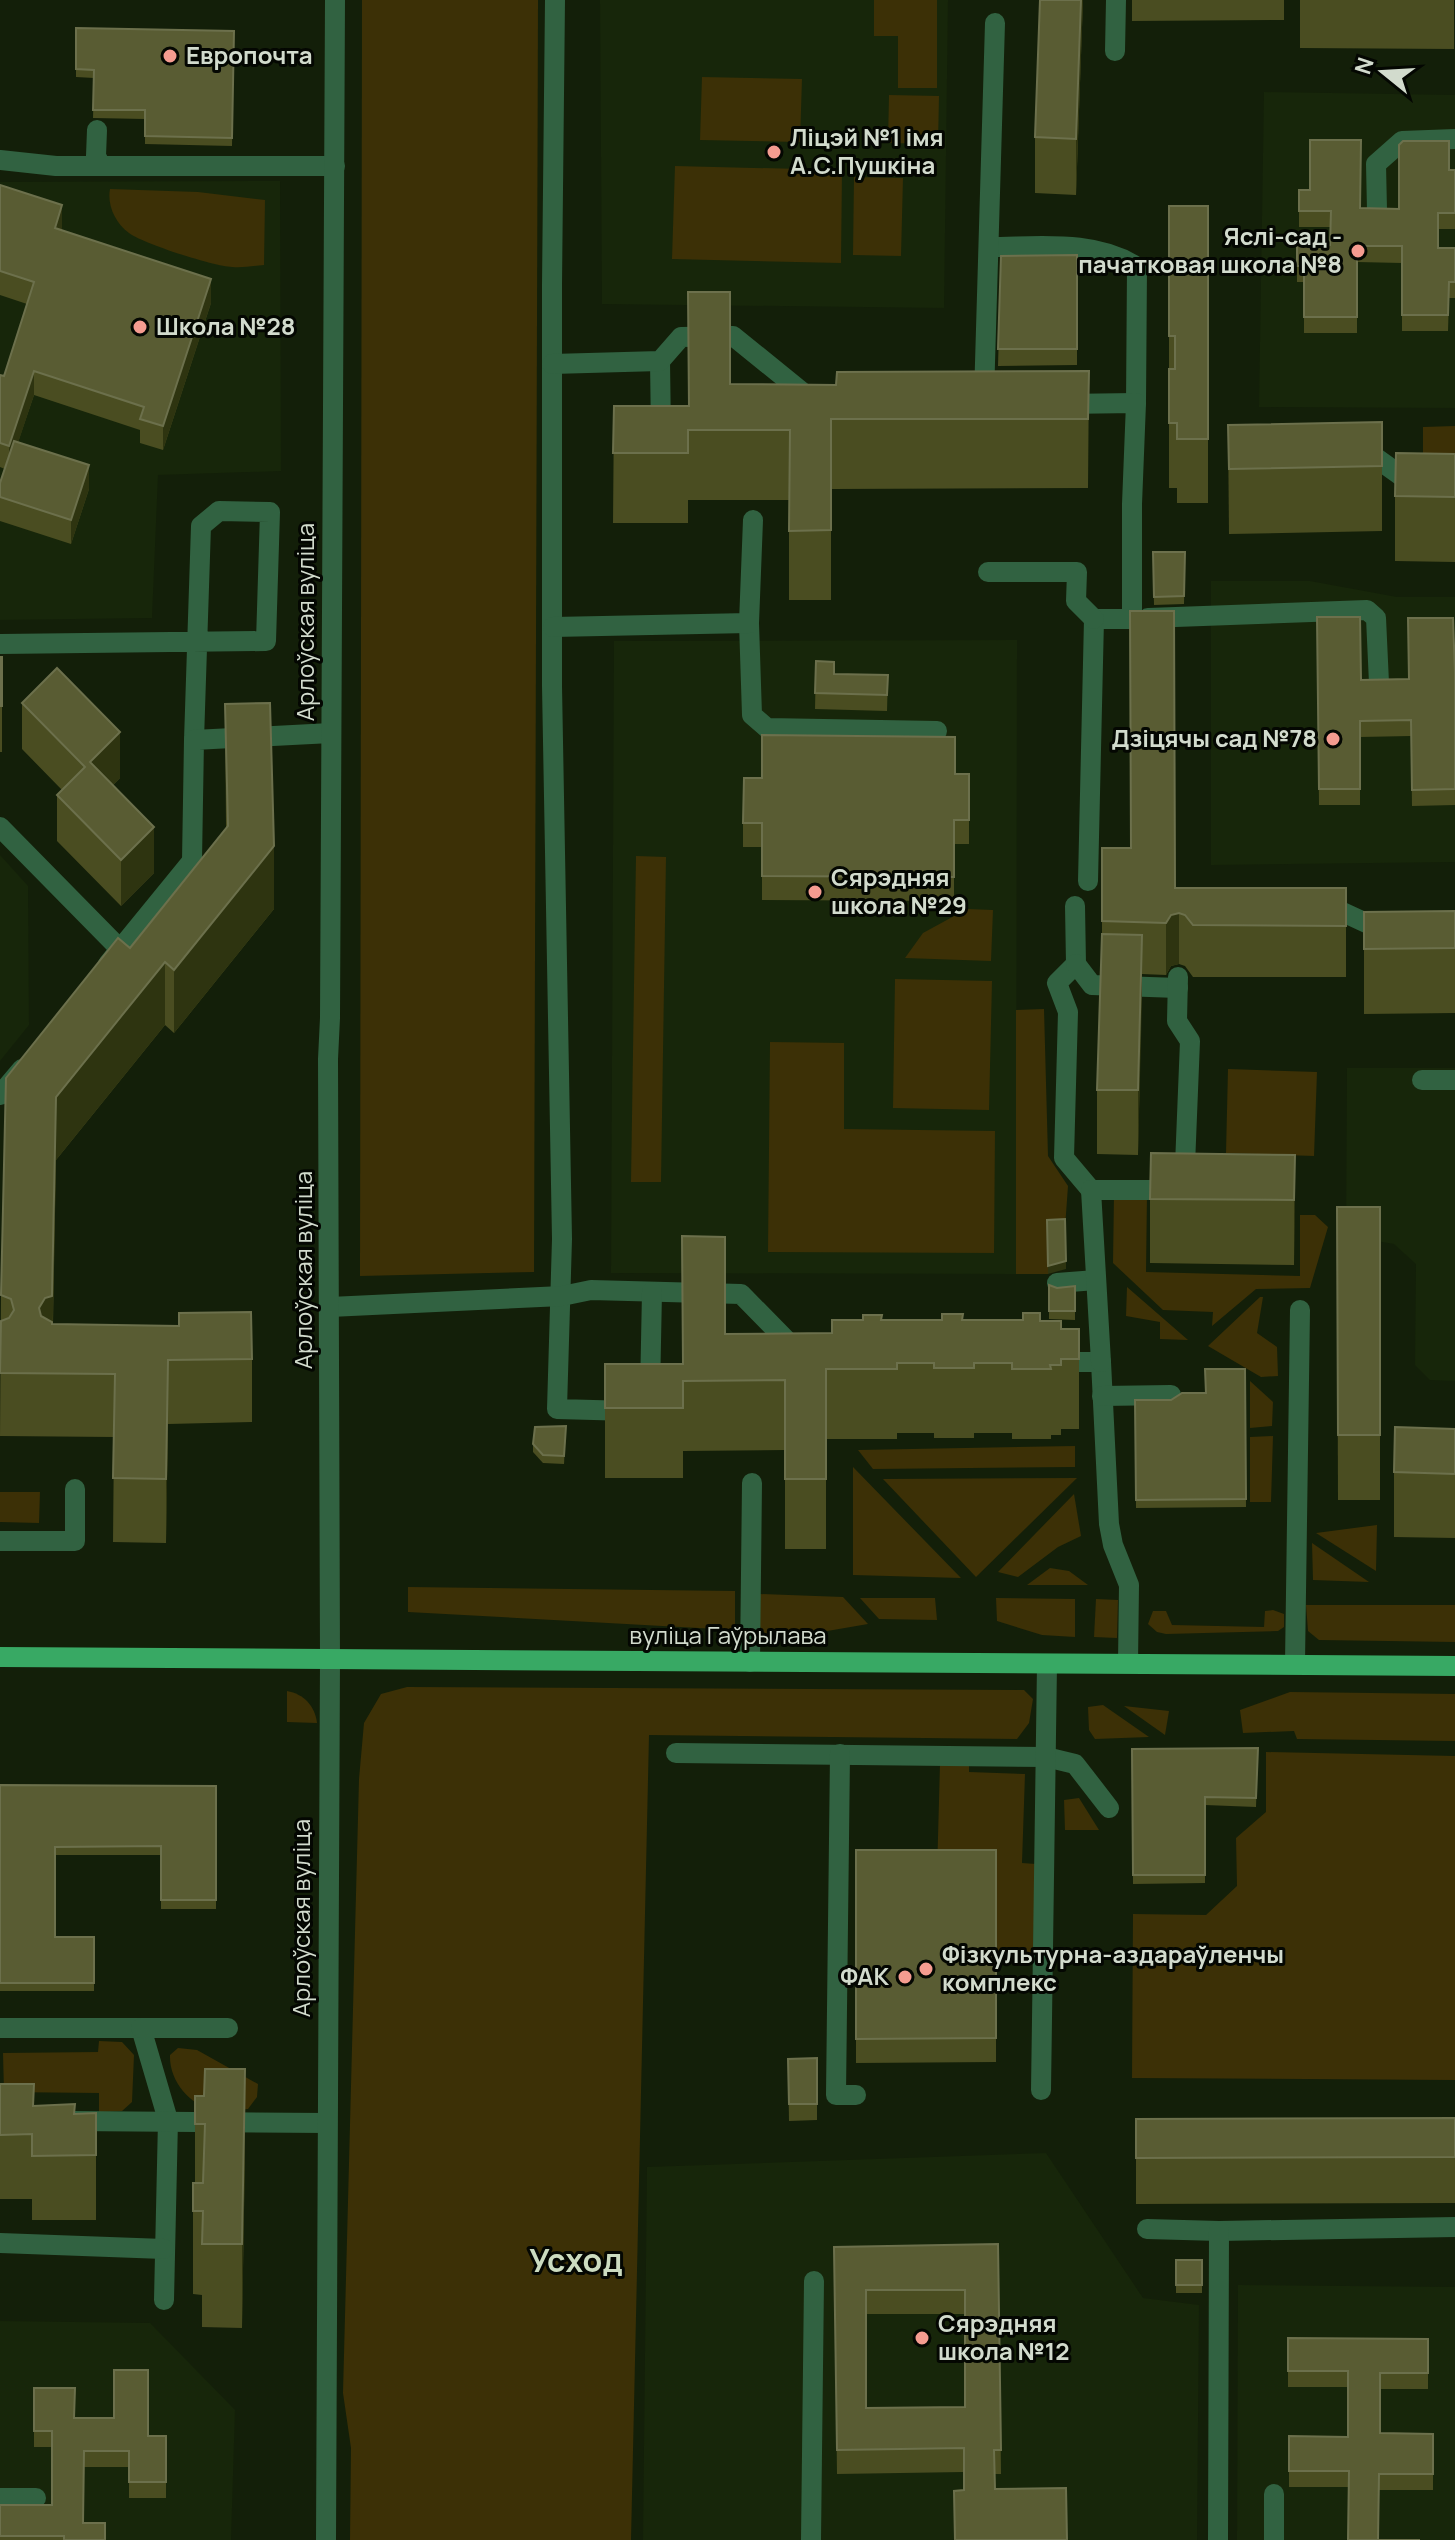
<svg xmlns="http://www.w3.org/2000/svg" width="1455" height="2540" font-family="Manrope,sans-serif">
  <rect width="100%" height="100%" fill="#131f09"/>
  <g fill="#17260a">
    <path d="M600,0h348l-4,308 -342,-4z"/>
    <path d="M1264,92l191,3v313l-196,-1z"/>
    <path d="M280,181l1,290 -123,4 -6,143 -152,2v-438z"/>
    <path d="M1211,581h99l87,16h58v265l-244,3z"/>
    <path d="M1017,640l-1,634 -405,-1 3,-632z"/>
    <path d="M0,855l28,31 1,139 -29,36z"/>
    <path d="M1347,1068h108v313l-25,-1 -15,-15 1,-101 -22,-20 -48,-8z"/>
    <path d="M1046,2153l97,145 56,7 -2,235h-554l4,-373z"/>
    <path d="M1238,2285l217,2v253h-218z"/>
    <path d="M0,2321l150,2 85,87 -4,130h-231z"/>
  </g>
  <g fill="#3c3006">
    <path d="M362,0h176l-4,1272 -174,4z"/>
    <path d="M874,0h63v88h-39v-52h-24z"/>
    <path d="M702,77l100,2 -2,63 -100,-2z"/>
    <path d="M889,95l50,1 -1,48 -50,-1z"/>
    <path d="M675,166l167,4 -1,93 -169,-4z"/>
    <path d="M854,177l49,1 -2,78 -48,-1z"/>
    <path d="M110,189l88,3 67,8 -1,65c-11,1 -22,3 -32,2 -19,-1 -88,-23 -103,-34 -14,-10 -22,-28 -19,-44z"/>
    <path d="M1455,426v30h-32v-29z"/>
    <path d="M636,856l30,1 -5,325h-30z"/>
    <path d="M967,909l26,1 -2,51 -86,-3 18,-25z"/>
    <path d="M895,979l97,2 -3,129 -96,-2z"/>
    <path d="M1044,1009l4,147 20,30 -3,42 -17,46h-32v-264z"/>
    <path d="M770,1042l74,1v86l151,2 -1,122 -226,-1z"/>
    <path d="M1228,1069l89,3 -3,84 -88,-3z"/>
    <path d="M1114,1194h33l-1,78 154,4v-61h15l13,12 -18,61 -54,1 -44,37 1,-14 -50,-2 -50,-47z"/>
    <path d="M1127,1287l61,53 -28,-1v-17l-34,-6z"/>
    <path d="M1260,1297h3l-6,36 20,14 1,29 -17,1 -53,-31z"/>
    <path d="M1250,1381l23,21 -1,24 -22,2z"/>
    <path d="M1273,1436l-2,66h-21v-65z"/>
    <path d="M1075,1446v21l-202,2 -15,-19z"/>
    <path d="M853,1467l108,111 -108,-3z"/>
    <path d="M1077,1478l-101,99 -93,-98z"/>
    <path d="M0,1492h40l-1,31 -39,-1z"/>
    <path d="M1074,1494l7,42 -23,11 -40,30 -20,-5z"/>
    <path d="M1377,1525l-1,46 -60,-38z"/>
    <path d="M1312,1543l57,39 -56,-2z"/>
    <path d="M1050,1568l19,3 19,14h-61z"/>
    <path d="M408,1587l327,4v39l-327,-18z"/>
    <path d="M759,1594l84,3 25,27 -58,10 -44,1 -7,-10z"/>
    <path d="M860,1598h75l2,22 -58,-1z"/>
    <path d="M996,1598l79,1v38l-33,-2 -45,-14z"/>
    <path d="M1096,1599l22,1 -1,38 -23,-1z"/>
    <path d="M1306,1605h149v37l-136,-2 -11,-9z"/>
    <path d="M1273,1610l11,4v13l-6,4 -112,3 -9,-2 -9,-8 5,-13h13l6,14 92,2 1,-16z"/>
    <path d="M407,1687l617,3 9,9 -4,24 -12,16 -368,-4 -18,805h-281l1,-92 -8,-55 16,-614 5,-56 17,-29z"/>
    <path d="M287,1691c17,3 28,15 30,32l-30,-1z"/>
    <path d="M1290,1692l165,2v47l-158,-2 -3,-8 -51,2 -3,-23z"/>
    <path d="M1103,1705l46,32 -54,2 -6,-9 -1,-23z"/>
    <path d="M1124,1706l45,5 -4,24z"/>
    <path d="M1266,1752l189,4v324l-323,-2 1,-164 73,1 31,-29 -1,-48 30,-26z"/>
    <path d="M940,1764l29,1v7l56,2 -3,89 14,1 -3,91 -37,1 -59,-82z"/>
    <path d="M1079,1798l20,32h-34l-1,-30z"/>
    <path d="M99,2041l23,1 12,13 -2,47 -10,9 -23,1v-19l-95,-1 -1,-39 95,-1z"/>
    <path d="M178,2048l19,2 61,34 -1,13 -9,12c-10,1 -22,3 -33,1 -26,-4 -46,-30 -45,-55z"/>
  </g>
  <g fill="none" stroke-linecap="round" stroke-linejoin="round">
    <g stroke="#316241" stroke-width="20">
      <path d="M555,0l-3,285v401l10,553 -5,170 73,2"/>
      <path d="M1115,51l1,-51"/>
      <path d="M97,130l-1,26 5,10"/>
      <path d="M0,160l56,6h279"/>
      <path d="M1377,210l-1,-46 26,-23 53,-2"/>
      <path d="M989,247c49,0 106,-8 148,20l-1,136"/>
      <path d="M660,361l1,72"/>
      <path d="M552,364l108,-3 21,-24 52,-1 79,64"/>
      <path d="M984,397l11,-374"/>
      <path d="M1063,404l73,-1 -4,101v115h-38l-6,262"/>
      <path d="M1358,455h14l28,20h55"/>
      <path d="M988,572h89l-1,29 18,18"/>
      <path d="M1148,618l219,-8 9,8 3,65"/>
      <path d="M749,623l3,92 15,13 170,3"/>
      <path d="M553,627l196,-4 4,-103"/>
      <path d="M0,644l266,-3 4,-129 -51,-1 -18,15 -7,214"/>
      <path d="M0,827l120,122"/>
      <path d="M1323,903l65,30"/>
      <path d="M1075,906l1,58 -19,19 11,29 -4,146 27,32"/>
      <path d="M108,964l84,-103 2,-121 137,-7"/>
      <path d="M1076,964l16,21 86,3"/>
      <path d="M1422,1080h33"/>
      <path d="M0,1095l22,-26"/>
      <path d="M1057,1283l39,-3"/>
      <path d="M330,1307l232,-11 29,-6 150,4 56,57"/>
      <path d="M1054,1362h47l8,162 4,21 16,40 -1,78"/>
      <path d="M1101,1362l-10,-172h93l6,-149 -13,-20 1,-44"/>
      <path d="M650,1392l2,-100"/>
      <path d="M1102,1396l69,-1"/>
      <path d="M0,1541h75v-52"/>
      <path d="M750,1662l2,-179"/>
      <path d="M1295,1663l5,-353"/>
      <path d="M676,1753l370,4 29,7 34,44"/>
      <path d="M840,1754l-4,341h20"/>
      <path d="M0,2028h141l27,92 -4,180"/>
      <path d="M141,2028h87"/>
      <path d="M1041,2090l6,-426"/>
      <path d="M71,2121l256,2"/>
      <path d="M1147,2229l72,2 236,-4"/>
      <path d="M0,2243l164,6"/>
      <path d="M0,2498h36"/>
      <path d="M326,2540l4,-881 -2,-600 2,-41 5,-1018"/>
      <path d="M811,2540l3,-259"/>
      <path d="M1218,2540l1,-309"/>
      <path d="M1274,2540v-46"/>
    </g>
    <path stroke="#38a964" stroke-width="20" d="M0,1657l1455,9"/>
  </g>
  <g fill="#4a4d21" fill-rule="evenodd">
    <path d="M1083,0l-7,195 -41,-2v-56z"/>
    <path d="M1132,0h152v20l-152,1z"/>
    <path d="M1300,0h154v49l-154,-1z"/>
    <path d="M76,28l158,3 -2,115 -87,-2v-25l-52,-1 1,-40 -18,-1z"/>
    <path d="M1449,170h6v59h-17v19h17v50h-6l-1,33h-46v-68l-45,-1v71h-53v-51h-7v-37h33l1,-18h-32v-37l62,18 38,1z"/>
    <path d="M0,185l62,44v2l149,72 -48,147 -23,-7v-13l-106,-35 -16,47 71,47 -18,55 -71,-23v-38l5,-14 -5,-2v-92l4,1 23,-72 -27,-9z"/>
    <path d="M1169,206h39v297h-31v-15h-8z"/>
    <path d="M1077,255v110l-79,1 3,-110z"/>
    <path d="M1089,371l-1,117 -257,1v111h-42v-100h-101v23h-75l1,-117h74l42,-22 106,1z"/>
    <path d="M1228,425l154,41v65l-153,3z"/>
    <path d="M1455,454v108l-60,-1v-65z"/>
    <path d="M1153,552h32l-1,52 -30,1z"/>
    <path d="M1317,617l44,63 48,-1 46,-6v132l-43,1 -1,-70 -51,1v68h-41z"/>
    <rect x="0" y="657" width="2" height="95"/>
    <path d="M816,661l18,13 54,1 -1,36 -72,-2z"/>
    <path d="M22,703l98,75 -7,7 41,88 -33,33 -64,-65v-46l5,-5 -40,-41z"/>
    <path d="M225,704l49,205 -100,124 -9,-8 -109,135 -3,164 126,2 73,33v63l-84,2 -2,119 -53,-1 1,-105 -114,-1 1,-141 129,-347 96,-120z"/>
    <path d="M955,774l14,24v46h-15v57l-192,-1v-53h-19v-24z"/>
    <path d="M1102,848l73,40h171v89h-153l-8,-11 -6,-2 -8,2 -5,9 -24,-1 -4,181 -41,-1v-64l5,-156z"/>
    <path d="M1455,911v102l-91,1v-102z"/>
    <path d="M1295,1155l-1,110 -144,-2v-64z"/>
    <path d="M1337,1207h43v293h-42z"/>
    <path d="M1049,1285l8,3 18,-2v34l-26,-1z"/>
    <path d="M882,1320l158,1 21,8h18v100h-18v6h-10v4h-39v-6h-38v5h-40v-5h-37v6h-71v110h-41v-99l-102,1v27h-78v-114h78l42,-30 107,-1z"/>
    <path d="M1245,1369l1,138 -110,1 -1,-108h36l35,-7z"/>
    <path d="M566,1426l-2,38 -21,-1 -10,-11v-8z"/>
    <path d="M1455,1429v109l-61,-1v-65z"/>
    <path d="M1258,1748l-2,59 -51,-2v78l-72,1 -1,-135z"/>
    <path d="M0,1785l216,1v123h-55v-54h-106v82h39v54h-94z"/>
    <path d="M856,1850h140v212l-140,1z"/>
    <path d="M817,2058v62l-28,1 -1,-62z"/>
    <path d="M0,2084l34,21 41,9 21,-1v107h-64v-21h-32z"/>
    <path d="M195,2096h9l41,57 -3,175 -40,-1v-32l-9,-1v-83l2,-28z"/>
    <path d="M1455,2118v85l-319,1v-85z"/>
    <path d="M998,2244l3,230h-6l-31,16v-18l-127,2 -3,-227zM866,2314h99v93l-99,1z"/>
    <rect x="1176" y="2260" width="26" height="33"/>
    <path d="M1288,2338l140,1v50h-48v44l53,1v56h-54l-31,50 1,-53h-60v-51l59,1v-50h-60z"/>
    <path d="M34,2388l41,30 73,18h18v62h-37v-31h-45l-1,56 22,17h-105v-35h52v-58h-18z"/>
  </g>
  <g fill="#2e3410">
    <path d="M1081,0h2l-7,195v-56z"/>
    <path d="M62,205v24l-7,23v-24z"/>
    <path d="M211,279v24l-48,147v-24z"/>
    <path d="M34,371v24l-25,75v-24z"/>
    <path d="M89,465v24l-18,55v-24z"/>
    <path d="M120,732v46l-30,30v-46z"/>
    <path d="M154,827v46l-33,33v-46z"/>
    <path d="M274,846v63l-100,124v-63z"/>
    <path d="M1179,913v51l-8,2 -5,9v-52l5,-8z"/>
    <path d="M1142,935v65l-4,155v-65z"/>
    <path d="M165,962v63l-109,135 -4,199 -13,-51 17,-211z"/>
    <path d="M1295,1155v65l-1,45z"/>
    <path d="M1066,1261v8l-18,5v-8z"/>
    <path d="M168,1360v64l-2,119v-64z"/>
    <path d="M245,2069v84l-3,175v-84z"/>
  </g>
  <g fill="#595c33" stroke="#6c704c" stroke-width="2" fill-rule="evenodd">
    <path d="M1040,0h41l-5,139 -41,-2z"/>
    <path d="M76,28l158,3 -2,107 -87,-2v-26h-52l1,-40 -18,-1z"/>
    <path d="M1310,140h51l-1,68 39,1v-64l4,-4h46v29h6v43h-17v35h17v34h-6l-1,33h-46v-69h-45v71h-53v-51h-7v-21h33l1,-34h-32v-21h11z"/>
    <path d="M0,185l62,20 -7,23 156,51 -48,147 -23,-7 4,-12 -110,-36 -25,75 -9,-3v-68l4,1 30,-94 -34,-11z"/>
    <path d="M1169,206h39v233h-31v-16h-8v-54h6v-33h-6z"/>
    <path d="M1077,255v94h-79l3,-93z"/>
    <path d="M688,292h42v92l106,1 1,-13 252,-1 -1,48h-257v111l-42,1 1,-101h-102v23h-75l1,-47h75z"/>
    <path d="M1382,422v44l-153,3 -1,-44z"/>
    <path d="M14,441l75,24 -18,55 -71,-23v-14z"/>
    <path d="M1396,453l59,1v43l-60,-1z"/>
    <path d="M1153,552h32l-1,44 -30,1z"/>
    <path d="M1130,611h44l1,277h171v38l-153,-1 -8,-10 -6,-2 -8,2 -5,8 -64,-2v-73h29z"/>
    <path d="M1317,617h43l1,63 48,-1 -1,-61h45l2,55v116l-43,1 -1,-70 -51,1v68h-41z"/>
    <rect x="0" y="657" width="2" height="49"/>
    <path d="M816,661l18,1v12l54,1 -1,20 -72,-2z"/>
    <path d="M57,668l63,64 -30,30 64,65 -33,33 -64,-65 28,-28 -63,-64z"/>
    <path d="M270,703l4,143 -100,124 -9,-8 -109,135 -4,199 -7,2 -6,10 2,8 11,6v2l127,2v-13l72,-1 1,47 -84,1 -2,119 -53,-1 2,-104 -115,-1 1,-52 8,-3 5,-8 -3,-11 -10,-4 5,-217 112,-140 12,10 98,-122 -3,-122z"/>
    <path d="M762,735l193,2v37h14v46h-15v57l-192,-1v-53h-19l1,-45h18z"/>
    <path d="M1455,911v37l-91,1v-37z"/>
    <path d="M1102,934l40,1 -4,155h-41z"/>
    <path d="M1151,1153l144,2 -1,45 -144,-1z"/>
    <path d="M1337,1207h43v228h-42z"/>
    <path d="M1065,1219l1,42 -18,5 -1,-46z"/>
    <path d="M682,1236l43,1v97l107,-1v-13h31v-5h19l-1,5h61v-6h21l-1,6h61v-7h17v8h21v8h18v30h-18v6h-11l1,4h-39v-6h-38v5h-40v-5h-37v6h-71v110h-41v-99l-102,1v27h-78v-44h78z"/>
    <path d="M1049,1285l8,3 18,-2v25h-26z"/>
    <path d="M1205,1369h40l1,130 -110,1 -1,-100h36l11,-7h24z"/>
    <path d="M566,1426l-2,30 -21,-1 -10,-11 2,-17z"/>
    <path d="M1395,1427l60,2v45l-61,-2z"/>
    <path d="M1258,1748l-2,50 -51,-1v78h-72l-1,-126z"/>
    <path d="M0,1785l216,1v114h-55v-54l-106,1v90h39v46h-94z"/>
    <path d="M856,1850h140v188l-140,1z"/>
    <path d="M817,2058v46h-28l-1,-45z"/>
    <path d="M205,2069h40l-3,175h-40l1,-33h-10v-28h10l2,-59h-10v-28h9z"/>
    <path d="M0,2084h34l-1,22 42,-2 -1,10 22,-1v42l-64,1v-22l-32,1z"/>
    <path d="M1455,2118v39l-319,1v-39z"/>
    <path d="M998,2244l3,206h-7l1,39 71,-1 1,52h-112l-1,-49 10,-1v-42l-127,2 -3,-203zM866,2290h99v117l-99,1z"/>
    <rect x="1176" y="2260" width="26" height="25"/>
    <path d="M1288,2338l140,1v34h-48v60l53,1v40h-54l-1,66h42h-72l1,-69h-60v-35l59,1v-66h-60z"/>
    <path d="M114,2370h34v66h18v46h-37v-31h-45l-1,72h22v17h-41v-4h-64v-31h52v-74h-18v-43h41l-1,30h40z"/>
  </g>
  <g fill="#f59c90" stroke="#040702" stroke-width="3">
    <circle cx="170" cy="56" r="8"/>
    <circle cx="774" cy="152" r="8"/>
    <circle cx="1358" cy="251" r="8"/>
    <circle cx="140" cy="327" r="8"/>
    <circle cx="1333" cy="739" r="8"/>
    <circle cx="815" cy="892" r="8"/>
    <circle cx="926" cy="1969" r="8"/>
    <circle cx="905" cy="1977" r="8"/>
    <circle cx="922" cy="2338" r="8"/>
  </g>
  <g text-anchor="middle" stroke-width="6" stroke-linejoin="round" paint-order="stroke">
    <g font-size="24" font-weight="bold" fill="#d2dbcd" stroke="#040702" text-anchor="start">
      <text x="186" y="64">Европочта</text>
      <text x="790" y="146">Ліцэй №1 імя<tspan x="790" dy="28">А.С.Пушкіна</tspan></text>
      <text x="1342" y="245" text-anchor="end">Яслі-сад -<tspan x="1342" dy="28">пачатковая школа №8</tspan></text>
      <text x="156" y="335">Школа №28</text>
      <text x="1317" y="747" text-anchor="end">Дзіцячы сад №78</text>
      <text x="831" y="886">Сярэдняя<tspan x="831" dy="28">школа №29</tspan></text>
      <text x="942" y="1963">Фізкультурна-аздараўленчы<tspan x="942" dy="28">комплекс</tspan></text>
      <text x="889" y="1985" text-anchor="end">ФАК</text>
      <text x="938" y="2332">Сярэдняя<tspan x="938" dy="28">школа №12</tspan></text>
    </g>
    <g font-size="24" fill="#d2dbcd" stroke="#040702">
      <text transform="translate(306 622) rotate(-90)" y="8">Арлоўская вуліца</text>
      <text transform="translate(304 1270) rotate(-90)" y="8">Арлоўская вуліца</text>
      <text x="728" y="1644">вуліца Гаўрылава</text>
      <text transform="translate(302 1918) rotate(-90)" y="8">Арлоўская вуліца</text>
    </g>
    <g font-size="32" font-weight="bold" fill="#ccdcc0" stroke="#040702">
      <text x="576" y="2272">Усход</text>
    </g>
  </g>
  <g transform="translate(1383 72) rotate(288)" stroke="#040702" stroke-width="6" paint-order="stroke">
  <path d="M0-6L14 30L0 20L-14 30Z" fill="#d2dbcd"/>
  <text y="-12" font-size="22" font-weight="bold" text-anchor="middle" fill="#d2dbcd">N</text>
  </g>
</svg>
